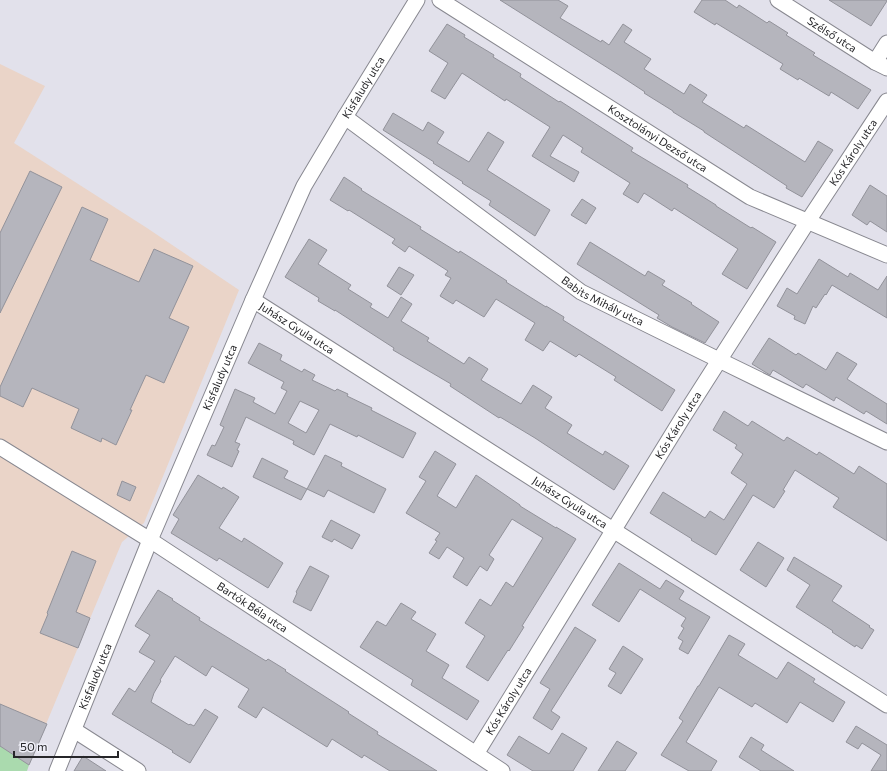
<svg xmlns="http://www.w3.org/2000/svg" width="887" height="771" font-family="Commissioner,sans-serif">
  <rect width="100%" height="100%" fill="#e2e1eb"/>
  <path fill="#ead4c8" d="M0,64l45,22 -31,57 133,85 92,62 -95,233 -22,19 -93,223 -29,-19z"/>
  <path fill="#aadaae" d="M0,746l29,19 -2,6h-27z"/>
  <g fill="#b5b5bd" stroke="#92929a" fill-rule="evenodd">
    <path d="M500,0h58l10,6 -8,12 41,24 1,-2 7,5 14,-21 9,6 -8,12 27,17 -7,10 40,25 6,-10 17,11 -5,7 42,26 2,-3 59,37 13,-21 15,9 -31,47 -16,-9 1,-2 -83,-54v-1l-31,-19v-1l-29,-18 1,-1 -26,-17z"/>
    <path d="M702,0h23l12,8 2,-3 28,18 2,-2 19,12 -2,2 29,18 -2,2 58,35 -13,19 -27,-17 -2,4 -30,-18 -1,2 -18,-11 3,-5 -67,-41 -1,2 -21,-13z"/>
    <path d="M829,0h58v1l-16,25z"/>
    <path d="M447,24l18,11 -1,2 30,18 -1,2 28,17 -1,3 39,25 1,-1 73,47 -2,3 57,34 -1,2 29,18v1l35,22 1,-1 24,15 -29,47 -25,-15 16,-25 -64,-41 -2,3 -28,-18 -6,10 -15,-9 7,-11 -49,-31 2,-4 -20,-13 -13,21 29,16 -5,10 -42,-26 18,-29 -44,-28 -1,2 -43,-28 -17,26 -14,-8 17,-28 -19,-12z"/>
    <path d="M393,113l30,18 5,-9 16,10 -7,11 32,19 19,-30 16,10 -17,28 63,40 -15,26 -46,-31 2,-4 -29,-18 1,-1 -30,-19 1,-1 -51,-32z"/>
    <path d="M30,171l32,16 -62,126v-80z"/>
    <path d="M344,177l18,12 -1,1 60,37 -1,2 39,24 1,-2 19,12 28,18 -1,1 40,25v-1l18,11 -1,3 112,70 -13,21 -48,-31 2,-3 -37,-23 -3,3 -26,-16 -7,10 -18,-11 10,-17 -39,-24 -12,18 -28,-17 -3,4 -13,-8 11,-18 -6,-3 3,-4 -39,-25 -4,6 -13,-9 3,-4 -46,-29 -1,1 -18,-11z"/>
    <path d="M870,185l17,11v36l-17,-11 -3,4 -15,-10z"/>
    <path d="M582,199l14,9 -10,16 -15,-9z"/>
    <path d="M82,207l26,12 -18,41 49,22 15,-33 39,17 -24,52 20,9 -25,56 -18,-8 -16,35h2l-16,35 -14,-7 -1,4 -30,-14 8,-19 -47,-21 -9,19 -23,-11v-9z"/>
    <path d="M309,239l18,11 -9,14 33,21 -3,4 24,15 -2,3 18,11 13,-21 11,7 -11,17 28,17 -2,3 37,23 5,-7 19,12 -7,11 40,24 12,-19 19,12 -7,11 27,17 -5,8 36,22 2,-4 24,15 -15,24 -79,-52 -35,-21 -1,1 -49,-32 1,-2 -58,-34 1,-2 -59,-38v1l-17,-10 1,-3 -34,-21z"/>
    <path d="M590,242l55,34 3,-5 17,10 -3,4 30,18 -1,1 28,18 -14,21 -33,-16 -15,-9 2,-3 -82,-51z"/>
    <path d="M819,259l29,18 2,-4 28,17 9,-14v42l-55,-33 -6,10 -1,-1 -9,14 -3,-2 -8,18 -11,-5 1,-3 -18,-10 10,-18 10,6z"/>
    <path d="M399,267l15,8 -13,20 -14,-9z"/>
    <path d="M769,338l27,17 2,-2 28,17 11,-18 20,12 -10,15 40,25v20l-21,-13 -2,3 -28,-17 -2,4 -28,-17 -3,4 -30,-18 -3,5 -18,-11z"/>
    <path d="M259,343l23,12 -2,5 22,12 2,-3 11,6 -3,5 23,11 2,-2 11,5 -1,2 25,12 -1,2 45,23 -13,25 -45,-23 -1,2 -27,-13 -16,31 -21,-11 1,-3 -48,-24 -11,25 5,2 -3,6 2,1 -7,16 -25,-12 5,-10 3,1 9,-19 -4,-2 15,-36 20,9 -2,4 22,12 12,-23 -6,-3 3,-6 -36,-19zM300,401l19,9 -13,23 -18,-10z"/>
    <path d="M724,411l24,15 4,-5 32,20 3,-4 30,18 2,-3 35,22 5,-8 28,18v57l-54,-34 6,-9 -44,-28 -12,20 2,1 -11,17 -21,-13 -37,60 -25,-15 1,-1 -42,-26 13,-21 42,26 5,-7 14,9 23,-36 -16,-11 12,-19 -8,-6 2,-3 -24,-15z"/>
    <path d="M435,451l21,13 -19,32 19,12 20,-33 44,30v1l36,22v-1l20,12 -54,87 2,1 -15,24 -1,-1 -20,31 -22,-14 19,-31 -20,-13 15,-24 11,7 15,-24 7,5 30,-49 -31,-19 -23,36 5,4 -7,12 -7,-5 -13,20 -14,-9 11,-19 -17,-11 -8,12 -10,-6 8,-12 -2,-1 5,-7 -34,-20 20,-32 -7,-4z"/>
    <path d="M325,455l17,8 -1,3 45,23 -12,24 -46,-23 -4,7 -17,-8z"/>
    <path d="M262,458l26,13 -4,7 23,11 -6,11 -48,-23z"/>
    <path d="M198,475l24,14 1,-2 16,10 -20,31 23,14 2,-4 39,25 -15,25 -49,-30 -2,3 -46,-28 8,-14 -6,-4z"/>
    <path d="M122,481l14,6 -6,14 -13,-6z"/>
    <path d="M331,520l29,15 -8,14 -18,-10 -2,3 -10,-5z"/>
    <path d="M758,542l26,16 -18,29 -26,-17z"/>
    <path d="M72,551l24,10 -20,51 14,6 -12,30 -38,-15 8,-19 -1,-1z"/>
    <path d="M794,557l48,29 -10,15 38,25 -1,1 5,3 -12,19 -6,-4 -1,2 -23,-15 1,-1 -37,-24 14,-22 -23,-15z"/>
    <path d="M619,563l41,26 6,-9 18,11 -5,8 31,18 -22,37 -9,-5 4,-8 -5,-3 6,-10 -3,-2 5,-8 -46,-29 -21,33 -27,-17z"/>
    <path d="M310,566l19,10 -18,35 -18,-9 4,-9 -1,-1z"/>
    <path d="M158,590l15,9 -1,1 28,18 -1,2 67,41 2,-2 18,11 -1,1 64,41 -1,1 30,19 -1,2 60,37h-47l-26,-16 -2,3 -30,-19 -5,8 -64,-40 -7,11 -18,-11 11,-18 -37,-23 -6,10 -31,-20 -15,24 1,1 -7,12 -3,9 38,23 1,-1 4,2 11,-17 13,8 -28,46 -18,-11 1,-1 -61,-37 17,-26 6,4 20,-31 -16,-9 11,-17 -15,-9z"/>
    <path d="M401,603l15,9 -5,7 25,15 -10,17 23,14 -7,13 37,23 -12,19 -56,-35 2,-5 -53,-33 17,-26 9,5z"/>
    <path d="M575,627l21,13 -45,71 9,6 -8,13 -19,-12 17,-29 -10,-6z"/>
    <path d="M729,635l16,9 -7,11 39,24 11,-17 27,17 -2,3 32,20 -12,20 -33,-20 -13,21 -32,-20 -3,4 -33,-20 -33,55 31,19 -6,10h-22l-28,-16 22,-34 -4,-3 19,-32h1z"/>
    <path d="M623,646l20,13 -22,35 -13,-8 8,-13 -7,-4z"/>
    <path d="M0,704l47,20 -18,41 -29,-19z"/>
    <path d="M856,726l31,19v26h-16l10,-16 -19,-12 -4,6 -12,-7z"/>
    <path d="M562,733l25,15 -14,23h-40l-26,-16 12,-19 30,18z"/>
    <path d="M751,737l13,8 -3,5 33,21h-33l-22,-14z"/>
    <path d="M617,741l20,12 -12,18h-27z"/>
    <path d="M83,756l23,15h-32z"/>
  </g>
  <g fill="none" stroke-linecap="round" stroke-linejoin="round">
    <defs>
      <g id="street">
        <path id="s1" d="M440,0l310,197 137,58"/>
        <path id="s2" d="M778,0l97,62 12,6"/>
        <path d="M875,62l12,-19"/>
        <path id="s3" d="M345,117l236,175 138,68 168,82"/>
        <path id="s4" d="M253,300l634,405"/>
        <path id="s5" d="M0,447l150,93 352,231"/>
        <path d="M74,730l64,41"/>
        <path id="s6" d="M476,754l207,-337 125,-196 79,-120"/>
        <path id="s7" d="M57,771l93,-231 103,-240 51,-114 41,-69 72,-117"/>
      </g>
    </defs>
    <use href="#street" stroke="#888890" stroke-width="17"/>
    <use href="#street" stroke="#fff" stroke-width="15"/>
  </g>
  <g text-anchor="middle" stroke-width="3" stroke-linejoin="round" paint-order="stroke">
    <g font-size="11" fill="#262629" stroke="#efeff8">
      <text dy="4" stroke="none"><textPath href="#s2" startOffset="64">Szélső utca</textPath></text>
      <text dy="4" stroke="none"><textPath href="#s7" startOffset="750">Kisfaludy utca</textPath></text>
      <text dy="4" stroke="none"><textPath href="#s1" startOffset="258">Kosztolányi Dezső utca</textPath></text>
      <text dy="4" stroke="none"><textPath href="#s6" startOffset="710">Kós Károly utca</textPath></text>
      <text dy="4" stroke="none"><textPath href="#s3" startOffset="317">Babits Mihály utca</textPath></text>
      <text dy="4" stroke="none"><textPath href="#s4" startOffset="52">Juhász Gyula utca</textPath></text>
      <text dy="4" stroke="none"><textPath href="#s7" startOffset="426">Kisfaludy utca</textPath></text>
      <text dy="4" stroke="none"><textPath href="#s6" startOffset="386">Kós Károly utca</textPath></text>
      <text dy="4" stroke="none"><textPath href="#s4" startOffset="376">Juhász Gyula utca</textPath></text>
      <text dy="4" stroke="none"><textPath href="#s5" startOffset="299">Bartók Béla utca</textPath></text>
      <text dy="4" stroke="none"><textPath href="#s7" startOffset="102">Kisfaludy utca</textPath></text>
      <text dy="4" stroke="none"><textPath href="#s6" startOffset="62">Kós Károly utca</textPath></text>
    </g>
  </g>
  <path d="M14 751v6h104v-6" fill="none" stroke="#262629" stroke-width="2"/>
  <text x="20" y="751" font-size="12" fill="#262629" stroke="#efeff8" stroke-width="3" paint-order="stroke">50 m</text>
</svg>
